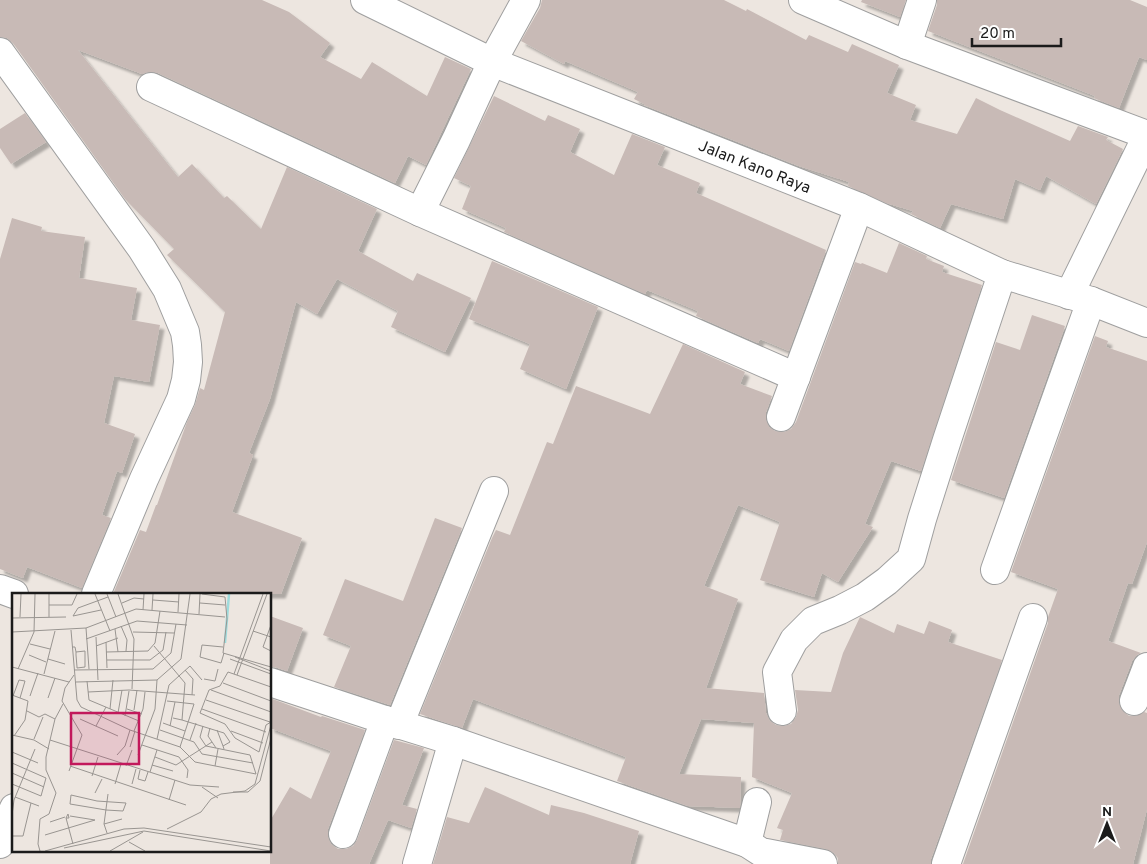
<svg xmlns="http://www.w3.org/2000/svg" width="1147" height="864" font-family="Overpass,sans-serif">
  <defs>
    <filter id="shadow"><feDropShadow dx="4.5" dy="4.5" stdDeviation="1" flood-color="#0004"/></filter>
  </defs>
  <rect width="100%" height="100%" fill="#ede6e0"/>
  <g fill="#c8bab6" filter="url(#shadow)">
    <path d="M0,0h262l27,12 41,31 -10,14 41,22 11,-17 55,34 18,-39 26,12 -45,96 -18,-9 -13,27 -237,-110 -9,-1 -7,2 -64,-24 100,127 14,-13 32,34 3,-2 34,33 26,-62 90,42 -19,42 55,30 4,-8 54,25 -26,54 -54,-25 7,-16 -61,-32 -20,35 -21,-12 -26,97 -21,54 4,2 -21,57 70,26 -21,56h-168l27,-64 6,2 10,-27h1l30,-83 8,-17 5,-17 4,2 21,-78 -58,-57 7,-6 -49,-50 -112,-156 -6,-5 -7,-1z"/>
    <path d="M542,0h182l22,11 1,-2 59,31 3,-5 39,17 4,-8 47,21 -12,28 29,12 -6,15 47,14 19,-36 24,12 70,31 8,-15 30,11 -2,3 17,9 -27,55 -50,-28 -6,14 -25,-11 -12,40 -52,-15 -11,24 -29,-14 2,-3 -27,-8 -38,-17 1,-4 -50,-16 -155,-61v-1l-10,-5 4,-7 -73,-31 -1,3 -43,-23 19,-33z"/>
    <path d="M862,0h44l-6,17 -39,-15z"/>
    <path d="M937,0h193l17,7v53l-8,-3 -20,51 -25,-10 1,-2 -167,-65 9,-26z"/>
    <path d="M494,96l51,25 3,-6 32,14 -10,23 44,23 18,-41 33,13 -8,18 43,18 -4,10 130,57 -37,101 -29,-12 -2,4 -62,-27 2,-5 -51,-21 -2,4 -141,-62 2,-4 -44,-19 9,-23 -17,-8z"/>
    <path d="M25,113l21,29 -35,22 -11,-16v-19z"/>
    <path d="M12,218l30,9 -1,4 44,6 -6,41 58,10 -6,32 29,5 -11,57 -35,-6 -10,47 31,11 -13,39 -5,-2 -15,44 9,3 -29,70 -55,-21 -4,11 -23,-9v-310z"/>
    <path d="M899,243l28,13 -1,3 18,7 -2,6 40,13 -61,186 -30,-10 -26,63 8,3 -35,55 -16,-9 -8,24 -54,-17 20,-58 -42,-17 -34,81 34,13 -32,89 58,5 2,20 4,8 6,4 8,1 7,-2 5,-7 2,-7 -3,-20 36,2 12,-39 17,-36 34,16 3,-9 27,10 5,-13 23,9 -4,12 54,18 -71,199v5h-93v-6l-4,-5 -8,-4 -46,-9 3,-10 -6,-2 15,-35 -40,-16 2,-54 -53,-4 -22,55 62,3 -1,31 -52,-2 -71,-25 9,-24 -153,-58 -11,29 -42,-14 72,-176 4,-8 14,5 37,-93 6,2 23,-58 74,28 33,-70 62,28 -5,12 32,12 -6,16v8l3,7 6,4 9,1 7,-3 5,-7 59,-160 6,2 1,-1 25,10z"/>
    <path d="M492,261l106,46 -32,82 -46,-20 10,-25 -61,-25z"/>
    <path d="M1032,315l33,11 -61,172 -53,-18 45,-138 24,8z"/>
    <path d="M1095,336l13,5 -2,6 41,14v181l-15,42 -4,-1 -20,58 33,12 -4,2 -5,6 -13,34v8l3,7 7,6h7l8,-4 3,1v96l-14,55h-170l85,-241v-6l10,-28 -47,-17z"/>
    <path d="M435,518l27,10 -72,177 -56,-18 17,-41 -28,-11 22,-56 58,22z"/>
    <path d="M270,616l33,12 -16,43 -12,-4h-5z"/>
    <path d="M270,698l51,19 1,-1 43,14 -37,99v8l3,7 7,5h8l7,-3 4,-6 37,-100 30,8 -22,57 15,4 -6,19 -23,-8 -19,44h-99v-43l20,-34 21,12 20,-48 -61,-23z"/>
    <path d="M485,787l64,28 2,-10 33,8 55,18 -9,33h-197l14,-47 22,6z"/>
  </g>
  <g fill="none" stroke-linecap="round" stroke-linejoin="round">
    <defs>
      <g id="minor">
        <path id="s1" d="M365,0l127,62 367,145 143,67 89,27 56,22"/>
        <path d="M803,0l104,45 240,90"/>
        <path d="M907,45l15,-45"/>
        <path d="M0,52l142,197 25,40 18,43 2,13 1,17 -2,18 -5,19 -37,80 -48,115"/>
        <path d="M151,87l269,125 376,165"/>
        <path d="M420,212l36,-72 36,-78 34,-62"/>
        <path d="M1069,295l78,-159"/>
        <path d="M781,417l78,-210"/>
        <path d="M995,570l96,-269"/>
        <path d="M0,589l14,5"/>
        <path d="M270,682l115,38 68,21 294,102 14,9 62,12"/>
        <path d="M1134,701l13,-34"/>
        <path d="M782,711l-5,-39 17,-32 19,-19 27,-11 25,-13 22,-16 24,-22 11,-40 25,-79 55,-166"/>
        <path d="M399,725l95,-234"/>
        <path d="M343,834l42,-114"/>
        <path d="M747,843l10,-41"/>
        <path d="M0,844l14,-36"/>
        <path d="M417,864l36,-123"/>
        <path d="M946,864l87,-246"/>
      </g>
    </defs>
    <use href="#minor" stroke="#9f9f9f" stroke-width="30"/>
    <use href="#minor" stroke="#fff" stroke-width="28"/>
  </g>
  <g text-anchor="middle" stroke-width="5" stroke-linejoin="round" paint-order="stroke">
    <g font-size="16" fill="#1b1b1b" stroke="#fff">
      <text dy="6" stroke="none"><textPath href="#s1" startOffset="424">Jalan Kano Raya</textPath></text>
    </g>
  </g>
  <g transform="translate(12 593)">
    <rect width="259" height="259" fill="#ede6e0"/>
    <path fill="none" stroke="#9edbdc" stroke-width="2.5" d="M213,50l4,-49"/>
    <path fill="none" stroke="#999591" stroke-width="1" d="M37,1v23M83,1l15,37M95,1l9,23M106,1l16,45 -2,50M190,1l23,3 2,22 -4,34 48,14M141,7l26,2M110,10l12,-5 10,1M188,10l25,2M37,12h23l5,-11M89,17l-28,6 5,-8 30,-11M131,17l1,-16M140,17l1,-16M166,19l1,-18M187,21l1,-20M8,24l1,-23M0,25l54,-1M259,32l-8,22 8,4M109,33l6,14 -1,11M74,35l3,41M103,36l3,23M59,37l6,70 4,7 49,23 50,17 15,15 61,12 -6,-19 -44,-9 -6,-9 3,-11M241,38l18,6M0,39l74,-4 50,-19 89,8M121,39l41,1M84,44l2,43M74,46l51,-18 50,4M94,49l1,26M18,51l20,5M84,53l22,-8M142,53l31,37 -3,37 -9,-2M60,54h3l1,5v3l1,12v1l8,-1v-16l-9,1M211,54l-21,-2 -2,12 21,6 3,-10M94,59l42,-1 7,-8 5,-32M17,62l17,7M223,64l36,14M36,66l17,5M218,66l41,15M95,67h43l13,-10 3,-18M0,74l57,15M6,76l16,-37 1,-38M62,77l79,-1 18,-16 5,-29M173,77l8,9 -1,16M32,81l11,-43M222,81l29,-80M225,82l30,-81M192,86l11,2 3,-12M145,87l24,-21 9,-65M75,88l2,19 50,21M64,89l81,-2M211,90l48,18M259,94l-43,-15 -8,14 -11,4 -9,23 25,11 10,14 24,14 7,-27 5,-3M199,97l60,22M76,99l41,-2 66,5M0,102l16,6 -3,19 -11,16M1,103l6,-16 6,1 -5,17M18,103l8,-23M36,105l7,-20M194,107l64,22M155,108l27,3 -14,43M98,116l3,-29M115,116l15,5M190,116l64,23M122,117l3,-20M15,118l12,6 6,-3 10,5M106,120l4,-23M113,123l4,-25M68,126l38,17M170,127l42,13 6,9 -7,4 1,3M151,130l22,8M84,133l10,-19M158,133l5,-24M198,135l-2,8 8,12M148,137l34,12 8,12 51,9M205,137l6,16M122,138l9,-22 2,-17M219,138l32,12M0,142l22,5 15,9M22,146l9,-22M145,146l12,-54 21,-19 12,14M38,147l140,45 29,2M178,147l6,-17M130,152l37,12 9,13 -1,8M118,154l5,-16M0,159l26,11M105,162l8,-9 5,-16M126,162l17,-46 2,-29M143,164l21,8 36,-23M0,170l34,15 -5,18 -29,-12M140,172l21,6M58,173l116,39M114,173l6,-16M203,173l3,-17M128,177l-2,9 7,2 3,-9M57,178l13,-36 -20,-34 3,-13 9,-13M138,179l7,-22M0,180l32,14M80,183l6,-19M103,191l6,-20M120,191l4,-15M190,194l16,11M221,199h15l12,-11 11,-43M83,200l7,-14M59,202l26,6 29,2 -3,8 -17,-1 -36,-6zM3,204l24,9M157,207l6,-20M0,222l2,-15 21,-51M58,223l25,4M54,225l2,-4 1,4h-3l7,26M38,229l15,-5M92,231l18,-5M155,236l34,-17 10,-13 10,-5 24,-3 10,-7 16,-59M95,240l-3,-9 4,-30M33,242l50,-15M1,243h10l8,-33M117,249l16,9M52,255l80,-17 127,20M28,258l-2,-7 2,-25 9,-5 7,-21 -10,-23v-13l9,-38 8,-15M33,258l79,-22 20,-1 127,19M98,258l33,-19"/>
    <path fill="#c2185b" fill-opacity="0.15" stroke="#c2185b" stroke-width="2.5" d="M59,120h68v51h-68z"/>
    <rect width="259" height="259" fill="none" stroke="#1b1b1b" stroke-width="2.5"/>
  </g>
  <g transform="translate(1107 824)" stroke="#ffffff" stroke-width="4" paint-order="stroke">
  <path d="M0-4L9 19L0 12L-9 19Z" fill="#1b1b1b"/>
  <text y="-8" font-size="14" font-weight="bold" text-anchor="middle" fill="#1b1b1b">N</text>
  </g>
  <path d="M972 38v8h89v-8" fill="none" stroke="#1b1b1b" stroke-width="2.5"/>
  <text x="980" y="38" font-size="15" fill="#1b1b1b" stroke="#ffffff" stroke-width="4" paint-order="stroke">20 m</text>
</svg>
